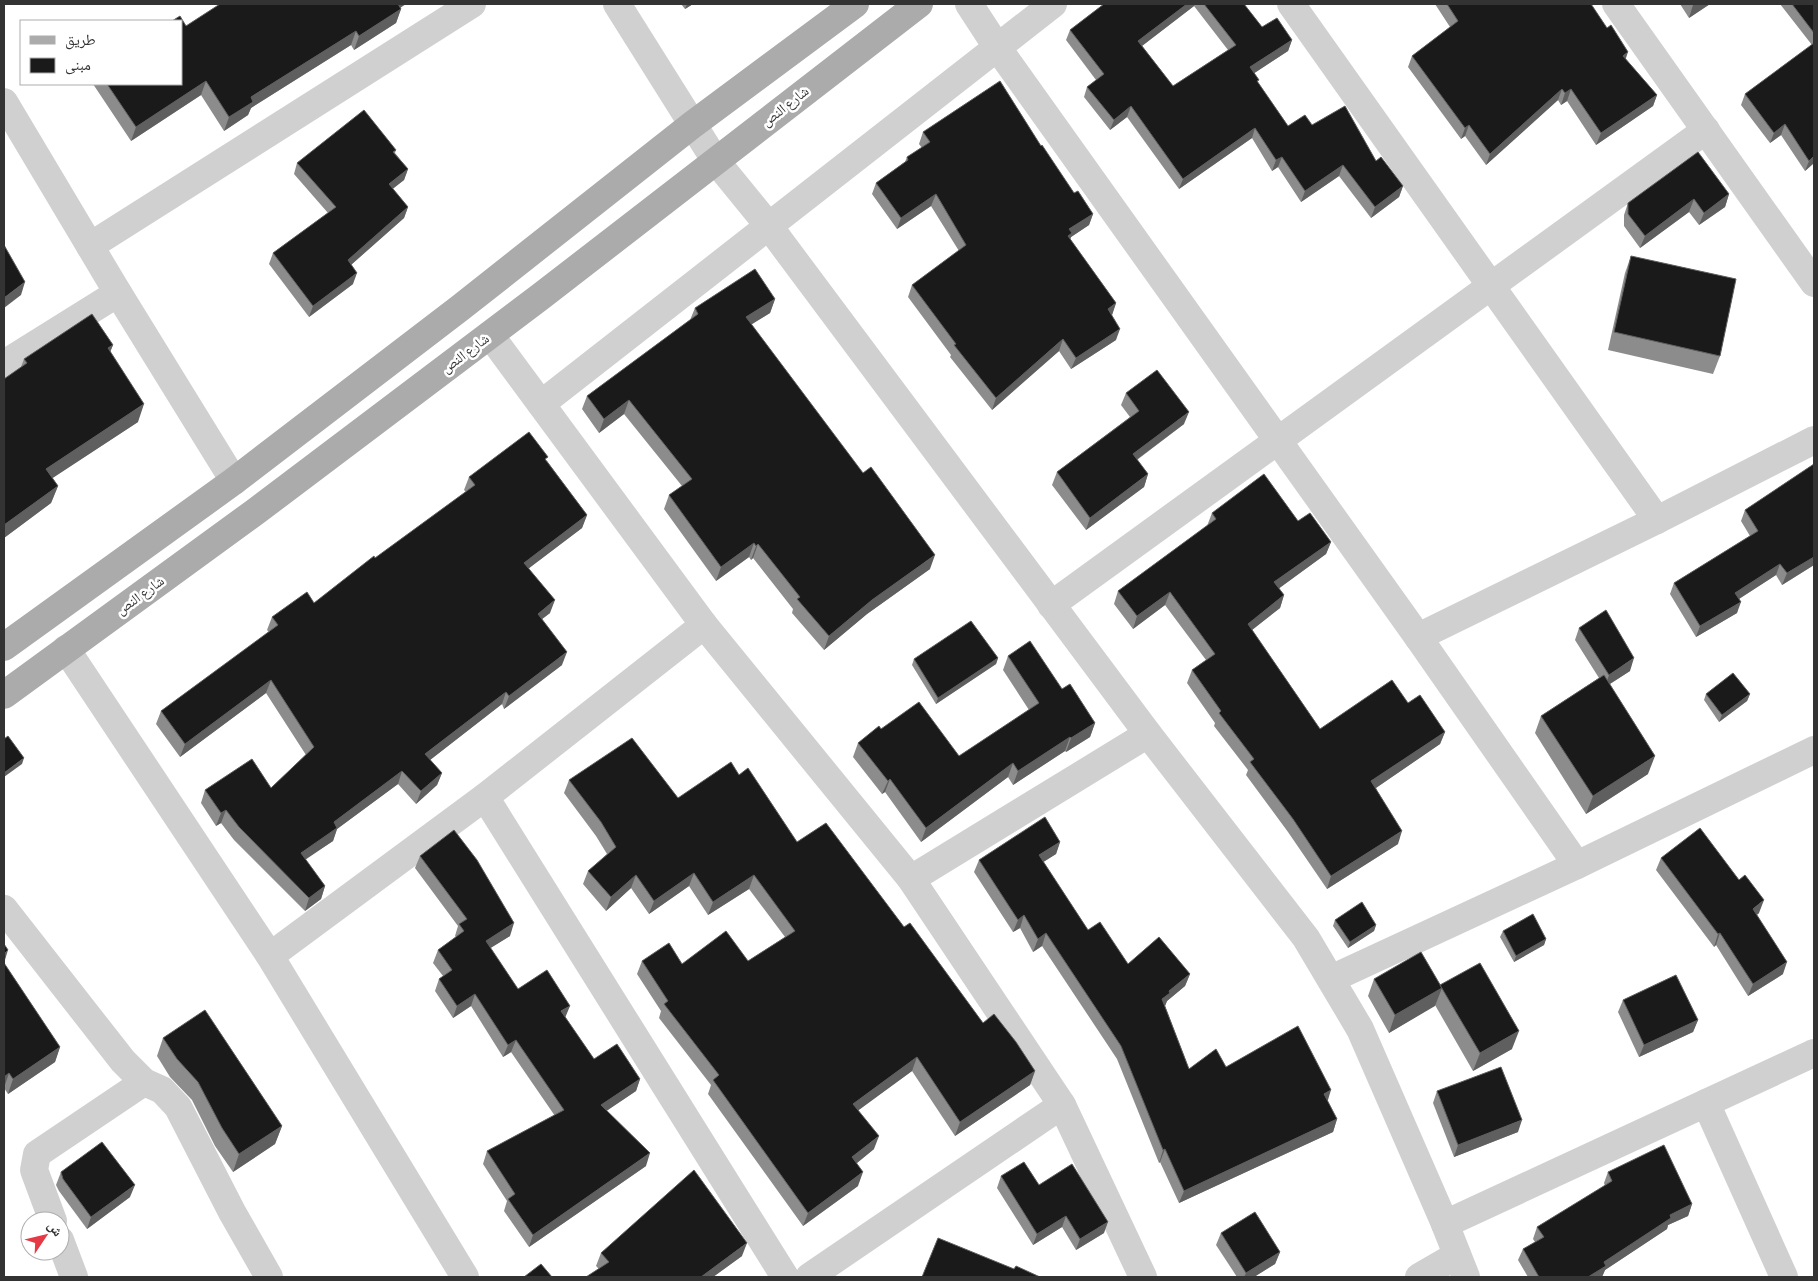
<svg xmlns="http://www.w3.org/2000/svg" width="1818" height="1281" font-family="Barlow,'Noto Naskh Arabic',sans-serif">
  <rect width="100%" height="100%" fill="#fff"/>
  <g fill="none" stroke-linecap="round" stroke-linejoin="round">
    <g stroke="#d0d0d0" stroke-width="28">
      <path d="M617,4l98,156 53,65 380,509 158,204 54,91 85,195 21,53"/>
      <path d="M969,4l28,43 421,590 159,228"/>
      <path d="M1291,4l366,516"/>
      <path d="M1616,4l198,279"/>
      <path d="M4,102l114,191 116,188"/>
      <path d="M90,246l382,-242"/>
      <path d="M490,335l214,290 207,254 151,226 81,172"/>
      <path d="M4,364l114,-71"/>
      <path d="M541,404l512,-400"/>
      <path d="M1051,605l655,-475"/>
      <path d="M1418,637l239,-117 157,-80"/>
      <path d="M66,649l204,307 195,321"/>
      <path d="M485,797l300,480"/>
      <path d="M911,879l237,-145"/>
      <path d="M4,909l119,152 21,21 18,8 16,17 54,105 37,65"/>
      <path d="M270,956l215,-159 219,-172"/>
      <path d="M1331,979l246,-114 237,-115"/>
      <path d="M1706,1103l78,174"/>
      <path d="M53,1221l-19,-51 3,-16 107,-72"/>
      <path d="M1445,1224l369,-171"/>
      <path d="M60,1240l14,37"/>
      <path d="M809,1277l253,-172"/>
      <path d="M1419,1277l38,-22"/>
    </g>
    <g stroke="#ababab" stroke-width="28">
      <path d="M4,647l230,-166 226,-173 232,-183 163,-121"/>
      <path d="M4,695l251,-183 285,-215 379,-293"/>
    </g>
  </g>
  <g fill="#8c8c8c" fill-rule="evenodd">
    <path d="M681,4h12l-8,5z"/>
    <path d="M1104,4h140l18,23 30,13 -4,11 -34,22 4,10 30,43 24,-1 64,36 27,25 -4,11 -28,21 -32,-42 -38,26 -23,-35 -6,4 -20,-33 -73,51 -52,-72 -17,13 -26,-33 3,-10 9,-7 -30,-40 4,-10zM1194,6l34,44 -55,36 -31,-40z"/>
    <path d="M1435,4h156l35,55 31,36 -4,11 -57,39 -29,-44 -6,4 -3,-5 -72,65 -21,-29 -4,3 -53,-72 4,-11 38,-29z"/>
    <path d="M1680,4h30l-21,14z"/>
    <path d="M1780,4h34v159l-9,8 -24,-36 -11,8 -29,-38 4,-11 67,-49z"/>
    <path d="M400,7l1,2 -5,14 -42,27 -3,-5 -100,63 -3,7 -24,16 -23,-36 -70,46 -38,-57h88l5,-58z"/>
    <path d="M923,132l118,14 33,47 19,21 -4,11 -18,12 -1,2 46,64 -4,12 4,25 -45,29 -12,-18 -67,59 -42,-53 1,-2 -43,-58 4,-12 47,-34 -28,-45 -34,23 -25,-35 4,-11 29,-21 2,-5 15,-9 -3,-4z"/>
    <path d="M396,150l-1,3 13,16 -4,11 -12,9 16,18 -4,11 -53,47 2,19 -44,33 -40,-53 4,-11 55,-40 -34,-39 3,-11z"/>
    <path d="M1729,194l-4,13 -26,18 -10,-13 -49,36 -16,-22v-11l4,-12z"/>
    <path d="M1631,256l89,100 -7,18 -105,-24 17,-77z"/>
    <path d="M775,299l-5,14 -19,11 179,245 -63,45 -43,36 -32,-37 1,-4 -40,-51 -2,2 -2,-3 -33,24 -52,-72 5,-14 13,-9 -58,-72 -25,19 -17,-24 5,-13 103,-76 5,-12z"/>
    <path d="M113,345l-3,7 28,70 -86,56 6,8 -7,17 -47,35v-159l17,-12 3,-8z"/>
    <path d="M1126,393l58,31 -47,36 11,14 -4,13 -58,43 -34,-45 5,-13 73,-55 -9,-12z"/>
    <path d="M547,461l40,54 -5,13 -53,40 21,45 -8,6 20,46 -58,44 -2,-5 -72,56 12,13 -5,12 -21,19 -18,-20 -61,45 -4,12 -28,18 20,27 -4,13 -16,12 -71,-71 -13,-17 -5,3 -15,-23 4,-13 66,-2 35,-33 -40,-62 -86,64 -24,-33 5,-13 108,-79 -2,-2 5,-13 42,-14 152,-111 -2,-2 5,-13z"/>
    <path d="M1814,464v101l-32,20 -6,-10 -37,24 -2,14 -41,24 -26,-43 4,-11 76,-47 -9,-15 4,-11z"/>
    <path d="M1212,513l86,8 33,21 -5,12 -47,34 5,7 -4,13 -28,22 68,99 88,-26 37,29 -5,12 -64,44 22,56 -71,45 -39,-57 -42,-57 2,-5 -34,-44 1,-3 -28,-40 5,-13 14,-10 -41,-55 -32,24 -19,-25 4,-13 89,-65z"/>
    <path d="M1579,628l51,43 -20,13 38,90 -62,40 -51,-81 6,-17 58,-38 -24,-38z"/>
    <path d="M1008,656l54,33 33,34 -5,14 -24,15 -1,-1 -52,34 -5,-8 -87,65 -36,-50 -3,2 -29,-37 5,-14 23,-14 78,27 70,-46 -26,-40z"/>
    <path d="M998,658l-2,6 -60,40 -24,-39 2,-6z"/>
    <path d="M1706,694h44l-3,7 -28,21 -15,-22z"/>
    <path d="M739,775l58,67 107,85 79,96 52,48 -5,14 -75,51 -43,-65 -54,39 16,39 -17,14 1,23 -55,40 -95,-132 3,-9 -52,-67 2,-7 -24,-37 5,-13 40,3 66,-3 37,-24 -36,-48 -41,26 -19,-29 -40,28 -18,-26 -25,23 -23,-27 5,-13 19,-17 -11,-18 -32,-43 5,-13 109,18z"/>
    <path d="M1060,842l-4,12 -13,8 45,68 40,34 62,10 -5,12 -18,15 -2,5 24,63 37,-2 101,34 10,18 -4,13 -154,71 -19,-41 -1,1 -42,-104 -75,-113 -9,6 -13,-24 -7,4 -39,-60 5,-12z"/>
    <path d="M420,856l90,80 -20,12 28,41 47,28 29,42 46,20 -4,12 -30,20 40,55 -117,81 -25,-36 3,-10 -24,-37 4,-13 68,-35 -44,-64 -8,5 -32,-51 -18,12 -18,-27 4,-12 4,-3 -10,-13 5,-13 18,-13 -1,-1 3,-10 -43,-58z"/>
    <path d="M1661,858l98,55 -2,2 26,59 -35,22 -32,-51 -2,2 -58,-77z"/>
    <path d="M1335,920l41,5 -2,6 -26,17 -15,-22z"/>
    <path d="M1503,931l43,8 -2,6 -30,17 -14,-25z"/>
    <path d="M4,963l56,84 -5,15 -47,32 -4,-6z"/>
    <path d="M1374,979l66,7 72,63 -39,22 -38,-66 -46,28 -21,-37z"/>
    <path d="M1623,1000l75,20 -5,12 -54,25 -21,-45z"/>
    <path d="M163,1038l119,88 -7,18 -42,28 -18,-26 -23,-46 -22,-23 -13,-21z"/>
    <path d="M1437,1091l81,41 -64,25 -21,-54z"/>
    <path d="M61,1172l69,25 -43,32 -28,-38 -3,-6z"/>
    <path d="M1608,1172l84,32 -4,12 -20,9 -1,4 -62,41 -3,7h-74l-10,-17 5,-11 12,-7 -2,-3 4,-12 68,-41 -1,-3z"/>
    <path d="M1001,1176l38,9 65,48 -28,17 -14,-23 -29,18 -36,-57z"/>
    <path d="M1221,1233l59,19 -5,12 -21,13h-17l-21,-32z"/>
    <path d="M601,1253l141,3 -29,21h-127l13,-8 -3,-3z"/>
  </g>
  <g fill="#5f5f5f">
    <path d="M394,4h12l-15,10z"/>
    <path d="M687,4h6l-8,5z"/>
    <path d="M1187,4h8l-1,2 -60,46 4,-11z"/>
    <path d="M1696,4h14l-21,14 4,-13z"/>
    <path d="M401,9l-5,14 -42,27 5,-14z"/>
    <path d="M356,31l-5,14 -100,63 -3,7 -24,16 5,-14 22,-20z"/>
    <path d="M1292,40l-4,11 -41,27 3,-11z"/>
    <path d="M1628,52l-4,12 -1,-8z"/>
    <path d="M206,81l-5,14 -70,46 5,-14z"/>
    <path d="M1562,89l-4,11 -72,65 4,-11z"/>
    <path d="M1571,89l-4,12 -6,4 4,-12z"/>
    <path d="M1657,95l-4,11 -57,39 5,-12z"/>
    <path d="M1131,106l-4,11 -17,13 4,-10z"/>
    <path d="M1785,124l-4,11 -11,8 4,-10z"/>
    <path d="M1469,125l-4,11 -4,3 4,-11z"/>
    <path d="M1255,128l-3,10 -73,51 4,-10z"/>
    <path d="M1814,156v7l-9,8 4,-10z"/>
    <path d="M1282,157l-4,10 -6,4 4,-11z"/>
    <path d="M1343,165l-4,11 -38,26 4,-11z"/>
    <path d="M408,169l-4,11 -19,15 4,-11z"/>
    <path d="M1403,186l-4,11 -28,21 4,-11z"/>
    <path d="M936,194l-5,12 -34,23 4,-11z"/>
    <path d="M1729,194l-4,13 -26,18 5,-12z"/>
    <path d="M1694,199l-5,13 -49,36 5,-12z"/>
    <path d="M408,207l-4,11 -60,53 4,-11z"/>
    <path d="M1093,214l-4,11 -18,12 -3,8 -4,3 5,-19z"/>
    <path d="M357,273l-4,11 -44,33 4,-11z"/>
    <path d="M25,282l-4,13 -17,13v-10z"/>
    <path d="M775,299l-5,14 -29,18 5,-14z"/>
    <path d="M1116,303l-4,12 -4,-6z"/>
    <path d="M1120,329l-4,11 -45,29 5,-11z"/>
    <path d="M1063,339l-4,12 -67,59 4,-12z"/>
    <path d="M113,345l-7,17 2,-14z"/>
    <path d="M629,400l-5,14 -25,19 5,-14z"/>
    <path d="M144,404l-6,18 -99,65 7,-18z"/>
    <path d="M1189,412l-5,12 -56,42 5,-12z"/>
    <path d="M1148,474l-4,13 -58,43 4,-12z"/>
    <path d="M58,486l-7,17 -47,35v-13z"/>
    <path d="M587,515l-5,13 -62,47 4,-12z"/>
    <path d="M1331,542l-5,12 -56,41 4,-13z"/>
    <path d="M754,543l-5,14 -33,24 5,-14z"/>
    <path d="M758,544l-5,14 -2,2 5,-14z"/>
    <path d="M935,555l-5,14 -63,45 -43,36 5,-14 43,-36z"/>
    <path d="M1814,557v8l-32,20 5,-12z"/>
    <path d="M1780,564l-4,11 -45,29 4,-11z"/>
    <path d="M1170,592l-5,13 -32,24 4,-13z"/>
    <path d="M1284,595l-4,13 -37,29 5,-13z"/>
    <path d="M555,600l-5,13 -17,13 5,-12z"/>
    <path d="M1741,602l-4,11 -41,24 4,-11z"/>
    <path d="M567,652l-5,13 -58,44 5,-13z"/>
    <path d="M998,658l-2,6 -60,40 2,-6z"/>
    <path d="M1634,658l-4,13 -25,16 4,-12z"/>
    <path d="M271,680l-5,13 -86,64 5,-13z"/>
    <path d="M506,692l-4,12 -81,63 4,-13z"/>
    <path d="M1750,694l-3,7 -28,21 3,-7z"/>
    <path d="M1095,723l-5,14 -24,15 5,-14z"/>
    <path d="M1445,732l-5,12 -73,50 4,-13z"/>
    <path d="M1070,737l-5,14 -52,34 5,-14z"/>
    <path d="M1655,756l-7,18 -62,40 7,-18z"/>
    <path d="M24,758l-2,6 -18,13v-4z"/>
    <path d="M1013,763l-5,14 -87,65 5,-14z"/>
    <path d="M402,771l-4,13 -61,45 -4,12 -37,25 5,-13 33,-31z"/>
    <path d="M442,773l-5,12 -21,19 5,-13z"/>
    <path d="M890,779l-5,13 -3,2 6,-13z"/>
    <path d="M226,810l-5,13 -5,3 5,-13z"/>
    <path d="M1402,831l-4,13 -71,45 4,-13z"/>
    <path d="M1060,842l-4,12 -22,14 5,-13z"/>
    <path d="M694,873l-5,13 -40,28 5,-13z"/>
    <path d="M636,875l-5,13 -25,23 5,-14z"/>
    <path d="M754,875l-5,14 -41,26 5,-13z"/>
    <path d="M325,886l-4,13 -16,12 4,-13z"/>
    <path d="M1764,900l-5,13 -11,8 5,-12z"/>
    <path d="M1024,915l-4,13 -7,4 5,-12z"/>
    <path d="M514,923l-4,13 -29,18 5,-13z"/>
    <path d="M1376,925l-2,6 -26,17 2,-6z"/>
    <path d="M1046,933l-4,13 -9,6 5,-13z"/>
    <path d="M1720,933l-4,12 -2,2 4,-13z"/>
    <path d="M1546,939l-2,6 -30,17 2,-6z"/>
    <path d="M8,950l-4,13v-9z"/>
    <path d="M1787,962l-4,12 -35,22 5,-12z"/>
    <path d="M1190,974l-5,12 -18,15 -2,5 -8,5 5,-12 7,-8z"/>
    <path d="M1442,988l-7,18 -46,27 6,-18z"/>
    <path d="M475,994l-4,12 -18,12 4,-12z"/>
    <path d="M570,1006l-5,12 -4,-7z"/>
    <path d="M1698,1020l-5,12 -54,25 5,-12z"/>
    <path d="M1519,1031l-7,18 -39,22 7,-18z"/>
    <path d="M516,1040l-5,12 -8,5 5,-12z"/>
    <path d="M60,1047l-5,15 -47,32 5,-15z"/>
    <path d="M917,1057l-5,14 -64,47 5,-14z"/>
    <path d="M1035,1071l-5,14 -75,51 5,-14z"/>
    <path d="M9,1073l-5,15v-11z"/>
    <path d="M640,1079l-4,12 -40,27 5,-13z"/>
    <path d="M1331,1090l-4,13 -3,-9z"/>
    <path d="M1337,1119l-4,13 -154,71 5,-12z"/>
    <path d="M1522,1120l-4,12 -64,25 4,-12z"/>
    <path d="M282,1126l-7,18 -42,28 6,-18z"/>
    <path d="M879,1136l-5,13 -27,22 5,-14z"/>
    <path d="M1165,1149l-5,13 -1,1 4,-13z"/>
    <path d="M650,1153l-4,13 -117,81 4,-12z"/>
    <path d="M863,1172l-5,14 -55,40 5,-13z"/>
    <path d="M135,1185l-5,12 -43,32 4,-12z"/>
    <path d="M1692,1204l-4,12 -20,9 -1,4 -62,41 -3,7h-14l16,-15 66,-47z"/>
    <path d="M1066,1216l-4,11 -29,18 4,-11z"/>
    <path d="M1108,1222l-4,11 -28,17 4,-11z"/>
    <path d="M747,1243l-5,13 -29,21h-12z"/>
    <path d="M1280,1252l-5,12 -21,13h-10l2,-4z"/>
  </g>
  <g fill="#1a1a1a" stroke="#5f5f5f">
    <path d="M220,4h178l3,5 -42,27 -3,-5 -105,66 2,5 -24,15 -23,-36 -70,46 -29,-43h74v-63h-9l8,-5 6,10z"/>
    <path d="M1104,4h83l-49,37 35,45 63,-41 -32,-41h40l18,23 15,-9 15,22 -42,27 9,13 -2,1 31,45 17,-11 7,10 33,-19 31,55 5,-4 22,29 -28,21 -32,-42 -38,26 -23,-34 -6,3 -21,-32 -72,51 -52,-73 -17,14 -27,-33 17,-13 -34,-44z"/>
    <path d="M1447,4h144l16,24 4,-3 17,27 -5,4 34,39 -56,38 -30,-44 -6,4 -3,-4 -72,65 -21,-29 -4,3 -53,-72 46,-35z"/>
    <path d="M1792,4h22v29z"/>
    <path d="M1814,43v113l-5,5 -24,-37 -11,9 -29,-39z"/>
    <path d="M1000,81l41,65 1,-1 32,48 4,-2 15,23 -24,15 3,4 -4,3 48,67 -8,6 12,20 -44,29 -13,-19 -67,59 -42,-53 2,-1 -44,-59 54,-40 -30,-51 -35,24 -25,-35 32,-23 -1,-3 23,-15 -7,-10z"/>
    <path d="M364,110l32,40 -3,2 15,17 -19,15 19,23 -60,53 9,13 -44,33 -40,-53 63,-46 -39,-44z"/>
    <path d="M1698,152l31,42 -25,19 -10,-14 -49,37 -17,-22v-11z"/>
    <path d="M4,245l21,37 -21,16z"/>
    <path d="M1631,256l105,23 -16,77 -106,-24z"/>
    <path d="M755,269l20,30 -29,18 117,156 8,-6 64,88 -63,45 -43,36 -32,-37 3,-2 -42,-53 -2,2 -2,-3 -33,24 -52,-72 23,-16 -63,-79 -25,19 -17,-23 111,-82 -3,-6z"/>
    <path d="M92,314l21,31 -5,3 36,56 -98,65 12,17 -54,39v-146l23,-16 -3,-4z"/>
    <path d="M1157,370l32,42 -56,42 15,20 -58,44 -33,-46 82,-61 -13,-18z"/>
    <path d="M529,432l19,25 -3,2 42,56 -63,48 31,37 -17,14 29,38 -58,44 -3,-4 -81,62 17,19 -21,18 -19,-20 -68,51 3,6 -36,25 24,33 -16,12 -70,-71 -13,-17 -5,3 -16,-23 47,-31 19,29 43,-41 -43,-67 -86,64 -24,-33 117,-86 -6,-8 35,-25 7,11 60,-47 1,2 100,-73 -6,-8z"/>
    <path d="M1814,464v93l-27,16 -7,-9 -45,29 6,9 -41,24 -26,-43 84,-52 -13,-21z"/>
    <path d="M1264,474l34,47 12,-8 21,29 -57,40 10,13 -36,29 72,105 72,-49 16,23 12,-8 25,37 -74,49 31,50 -71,45 -38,-57 -43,-57 4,-3 -35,-46 2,-2 -29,-41 23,-16 -45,-62 -33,24 -19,-25 98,-72 -4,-6z"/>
    <path d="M1606,610l28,48 -25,17 -30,-47z"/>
    <path d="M971,621l27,37 -60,40 -24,-39z"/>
    <path d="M1030,641l32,48 8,-5 25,39 -24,15 -1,-1 -52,34 -5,-8 -87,65 -36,-49 -2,2 -30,-38 21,-17 2,3 38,-27 40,54 80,-53 -31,-47z"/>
    <path d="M1733,673l17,21 -28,21 -16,-21z"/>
    <path d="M1604,675l51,81 -62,40 -52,-80z"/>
    <path d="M8,736l16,22 -20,15v-34z"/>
    <path d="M632,738l46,60 53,-36 8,13 9,-7 49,74 29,-19 78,104 6,-4 73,100 11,-9 22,28 19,29 -75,51 -43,-65 -64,47 26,32 -27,21 11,15 -55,41 -95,-133 6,-5 -55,-71 4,-3 -26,-40 27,-18 13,21 44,-33 22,30 47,-30 -41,-56 -41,27 -19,-29 -40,28 -18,-26 -25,22 -23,-26 28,-24 -15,-25 -32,-42z"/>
    <path d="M1045,817l15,25 -21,13 49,75 12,-8 28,42 31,-27 31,37 -21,17 1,2 -8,6 27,70 27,-20 10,18 72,-41 33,64 -7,4 13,25 -153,72 -19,-42 -2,1 -42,-104 -75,-113 -8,6 -14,-24 -6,5 -39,-60z"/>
    <path d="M1700,828l39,52 6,-5 19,25 -11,9 34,53 -34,22 -33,-51 -2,1 -57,-76z"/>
    <path d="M454,830l23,30 37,63 -28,18 32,48 29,-19 23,36 -9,5 33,48 23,-15 23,35 -39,26 49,48 -117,82 -25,-36 7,-5 -28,-43 77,-41 -48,-70 -8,5 -33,-51 -18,12 -18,-27 13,-9 -14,-20 26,-19 -5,-7 8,-5 -47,-63z"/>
    <path d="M1362,902l14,23 -26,17 -15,-22z"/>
    <path d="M1533,914l13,25 -30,17 -13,-25z"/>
    <path d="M4,944l4,6 -4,4z"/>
    <path d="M1421,952l21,36 -47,27 -21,-36z"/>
    <path d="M4,963l56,84 -47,32 -4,-6 -5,4z"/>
    <path d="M1480,963l39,68 -39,22 -40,-68z"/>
    <path d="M1676,975l22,45 -54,25 -21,-45z"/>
    <path d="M205,1010l77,116 -43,28 -17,-26 -24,-46 -21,-23 -14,-21z"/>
    <path d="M1501,1067l21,53 -64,25 -21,-54z"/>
    <path d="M102,1142l33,43 -44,32 -28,-38 -2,-7z"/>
    <path d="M1664,1145l28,59 -22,11 1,3 -67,44 2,4 -18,11h-49l-16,-28 21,-12 -7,-10 75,-46 -4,-9z"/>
    <path d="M1024,1162l15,23 33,-21 36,58 -28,17 -14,-23 -29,18 -36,-58z"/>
    <path d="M694,1170l53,73 -46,34h-115l23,-15 -8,-9z"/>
    <path d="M1255,1212l25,40 -34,21 -25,-40z"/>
    <path d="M938,1238l76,31 2,-3 24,11h-118z"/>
    <path d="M541,1264l11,13h-28z"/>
  </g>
  <g text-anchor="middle" stroke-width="5" stroke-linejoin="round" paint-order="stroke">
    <g font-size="14" fill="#333" stroke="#fff">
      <text transform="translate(785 106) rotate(-38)" y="5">شارع النص</text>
      <text transform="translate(465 353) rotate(-37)" y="5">شارع النص</text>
      <text transform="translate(140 595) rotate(-36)" y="5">شارع النص</text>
    </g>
  </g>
  <rect width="1818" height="1281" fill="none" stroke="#333333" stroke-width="10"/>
  <rect x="20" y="20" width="162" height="65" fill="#ffffff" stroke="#adadad"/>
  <rect x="30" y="36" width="25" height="8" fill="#ababab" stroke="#adadad"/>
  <text x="65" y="45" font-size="15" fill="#333333">طريق</text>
  <rect x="30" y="58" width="25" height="15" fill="#1a1a1a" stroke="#adadad"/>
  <text x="65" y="70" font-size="15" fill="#333333">مبنى</text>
  <g transform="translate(45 1236) rotate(55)"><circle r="24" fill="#ffffff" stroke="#adadad"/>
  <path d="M0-4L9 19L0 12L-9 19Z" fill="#e63946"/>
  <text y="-8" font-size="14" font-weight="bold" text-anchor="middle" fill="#333333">ش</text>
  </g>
</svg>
